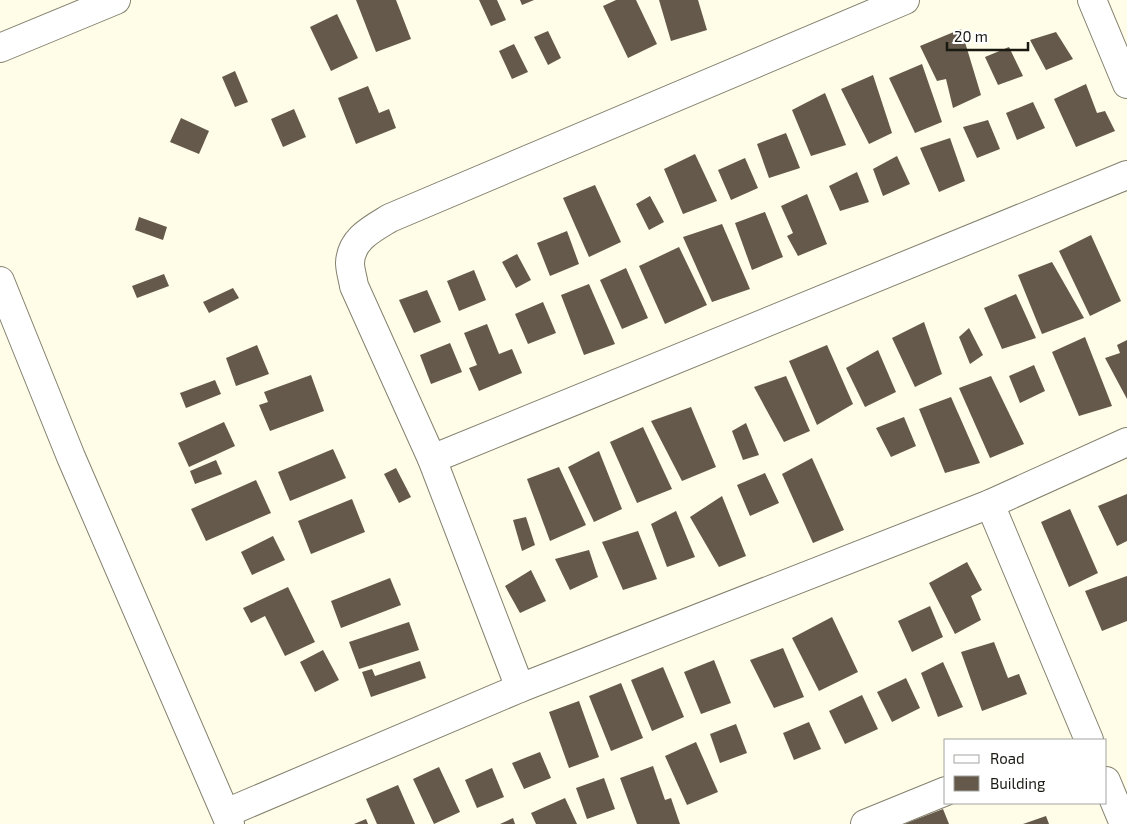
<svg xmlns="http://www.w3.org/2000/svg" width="1127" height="824" font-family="'Exo 2',sans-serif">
  <rect width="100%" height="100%" fill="#fffce8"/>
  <g fill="#65594b">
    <path d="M356,0h40l15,39 -35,13z"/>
    <path d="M479,0h18l9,20 -15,6z"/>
    <path d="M520,0h14l-12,5z"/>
    <path d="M616,0h20l21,44 -29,14 -25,-52z"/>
    <path d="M659,0h39l9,30 -36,11z"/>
    <path d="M337,14l21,44 -27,13 -21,-44z"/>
    <path d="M961,29l20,66 -28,13 -7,-29 -9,2 -17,-35z"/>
    <path d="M548,31l13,27 -13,7 -14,-28z"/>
    <path d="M1056,32l17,27 -27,11 -16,-30z"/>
    <path d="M514,44l14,28 -16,7 -13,-28z"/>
    <path d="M1009,47l14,29 -25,9 -13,-28z"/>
    <path d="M922,64l20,58 -27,11 -26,-55z"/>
    <path d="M235,71l13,31 -13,5 -13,-30z"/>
    <path d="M873,75l19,58 -23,11 -28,-55z"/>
    <path d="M1086,84l11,29 8,-2 10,20 -39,16 -22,-48z"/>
    <path d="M368,86l11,27 10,-4 7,19 -40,16 -18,-46z"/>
    <path d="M825,93l21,52 -35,11 -19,-46z"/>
    <path d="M1033,102l12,26 -28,12 -11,-27z"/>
    <path d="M294,109l12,28 -23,10 -12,-28z"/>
    <path d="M181,118l28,13 -10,23 -29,-12z"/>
    <path d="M988,120l12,29 -23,9 -14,-31z"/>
    <path d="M786,133l14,35 -31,10 -12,-34z"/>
    <path d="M950,138l15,43 -26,11 -19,-44z"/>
    <path d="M695,154l22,47 -34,13 -19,-45z"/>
    <path d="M897,156l13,28 -27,12 -10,-27z"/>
    <path d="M745,158l13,30 -27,12 -13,-30z"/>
    <path d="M857,172l12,30 -29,9 -11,-25z"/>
    <path d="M595,185l26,57 -32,15 -26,-59z"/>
    <path d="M807,194l20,50 -29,12 -11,-20 6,-3 -12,-27z"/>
    <path d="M650,196l14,26 -15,8 -13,-26z"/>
    <path d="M765,212l18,45 -31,13 -17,-47z"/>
    <path d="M139,217l28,10 -4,13 -28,-10z"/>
    <path d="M722,224l28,65 -38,13 -29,-65z"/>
    <path d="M567,231l12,33 -29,12 -13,-33z"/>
    <path d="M1091,235l30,66 -31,15 -31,-65z"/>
    <path d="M679,247l28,58 -42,19 -26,-58z"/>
    <path d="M517,254l14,26 -15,8 -14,-26z"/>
    <path d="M1052,262l32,56 -42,16 -24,-59z"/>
    <path d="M626,268l22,50 -26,11 -22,-49z"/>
    <path d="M474,270l12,30 -27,11 -12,-30z"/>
    <path d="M164,274l5,12 -32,12 -5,-12z"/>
    <path d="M589,284l26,60 -31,11 -23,-60z"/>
    <path d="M233,288l6,10 -30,15 -6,-11z"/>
    <path d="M427,290l14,32 -27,11 -15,-33z"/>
    <path d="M1016,294l20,44 -34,11 -18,-41z"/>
    <path d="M543,302l13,31 -28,11 -13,-30z"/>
    <path d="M924,322l18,52 -27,13 -23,-49z"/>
    <path d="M487,324l12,30 13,-5 10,24 -43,18 -10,-23 8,-3 -13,-32z"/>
    <path d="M969,328l14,27 -13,9 -11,-27z"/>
    <path d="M1085,337l27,69 -33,10 -27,-64z"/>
    <path d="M1127,340v59l-22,-41 15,-5 -3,-8z"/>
    <path d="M450,343l12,29 -31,12 -11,-29z"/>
    <path d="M257,345l12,29 -33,12 -10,-28z"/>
    <path d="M827,345l26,59 -36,21 -28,-64z"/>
    <path d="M878,350l18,42 -31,15 -19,-39z"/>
    <path d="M1034,365l11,26 -25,12 -11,-27z"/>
    <path d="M311,375l13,36 -54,20 -11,-26 9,-3 -4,-10z"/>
    <path d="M786,376l24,55 -26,11 -30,-55z"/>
    <path d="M991,376l33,68 -34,14 -31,-70z"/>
    <path d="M215,380l6,14 -35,14 -6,-15z"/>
    <path d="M951,397l29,66 -35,10 -26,-64z"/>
    <path d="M691,407l25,60 -34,14 -31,-60z"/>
    <path d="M904,417l12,29 -25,11 -15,-29z"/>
    <path d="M224,422l11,24 -46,21 -11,-24z"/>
    <path d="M746,423l13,32 -16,5 -11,-29z"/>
    <path d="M643,427l29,62 -35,14 -27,-61z"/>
    <path d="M333,449l13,29 -56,23 -12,-29z"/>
    <path d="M599,451l23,58 -28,13 -26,-55z"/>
    <path d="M812,458l32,72 -31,13 -31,-69z"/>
    <path d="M216,460l6,14 -27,10 -5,-13z"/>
    <path d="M559,467l27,58 -36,16 -23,-62z"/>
    <path d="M396,468l15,29 -12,6 -15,-29z"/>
    <path d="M765,473l14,30 -29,13 -13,-31z"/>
    <path d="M256,480l15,33 -65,28 -15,-32z"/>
    <path d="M1127,494v47l-10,5 -19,-40z"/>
    <path d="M722,496l24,60 -27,11 -29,-50z"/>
    <path d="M352,499l13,33 -54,22 -13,-33z"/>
    <path d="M1070,509l28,64 -29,14 -28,-65z"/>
    <path d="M676,511l19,46 -28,10 -16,-43z"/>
    <path d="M526,517l9,28 -13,6 -9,-31z"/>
    <path d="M638,531l19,48 -34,11 -21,-48z"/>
    <path d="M273,536l12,24 -33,15 -11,-23z"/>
    <path d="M589,550l9,27 -28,13 -15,-31z"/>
    <path d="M967,562l15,28 -11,6 10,24 -26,14 -26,-51z"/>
    <path d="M531,570l15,31 -26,12 -15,-27z"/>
    <path d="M1127,576v45l-25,10 -17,-40z"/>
    <path d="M390,578l11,27 -60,23 -10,-27z"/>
    <path d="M288,587l27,55 -30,14 -20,-40 -14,7 -8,-15z"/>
    <path d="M930,606l13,31 -31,15 -14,-31z"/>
    <path d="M832,617l26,55 -39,19 -27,-53z"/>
    <path d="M409,622l10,28 -60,19 -10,-27z"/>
    <path d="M994,642l14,36 11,-4 8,20 -45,17 -21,-59z"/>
    <path d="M783,648l21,49 -30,11 -24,-48z"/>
    <path d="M323,650l16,30 -24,12 -15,-30z"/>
    <path d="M714,660l17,43 -30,11 -17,-42z"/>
    <path d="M420,661l6,17 -55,19 -9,-25 10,-3 3,7z"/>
    <path d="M943,662l20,45 -25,10 -17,-44z"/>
    <path d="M663,667l21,50 -32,14 -21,-51z"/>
    <path d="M906,678l14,30 -28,14 -15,-30z"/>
    <path d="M621,683l22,55 -32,13 -22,-55z"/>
    <path d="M862,695l16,34 -33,15 -16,-33z"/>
    <path d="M579,701l20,56 -30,11 -20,-56z"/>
    <path d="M809,722l12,27 -27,11 -11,-27z"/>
    <path d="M736,724l11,29 -27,10 -10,-29z"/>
    <path d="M696,742l22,50 -31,13 -22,-49z"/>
    <path d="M540,752l11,26 -27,11 -12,-26z"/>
    <path d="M653,766l12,34 6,-2 9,26h-43l-17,-46z"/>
    <path d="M439,767l21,45 -26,12 -21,-45z"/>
    <path d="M492,768l12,29 -27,11 -12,-28z"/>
    <path d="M604,778l11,31 -28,10 -11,-31z"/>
    <path d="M398,785l17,39h-38l-11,-25z"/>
    <path d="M565,798l12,26h-41l-5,-11z"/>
    <path d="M943,809l6,15h-45z"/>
    <path d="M1046,816l3,8h-26z"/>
    <path d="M513,818l2,6h-15z"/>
    <path d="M366,819l2,5h-14z"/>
  </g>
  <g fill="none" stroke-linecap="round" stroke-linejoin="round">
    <defs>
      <g id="minor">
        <path d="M1092,0l35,84"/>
        <path d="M0,48l116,-48"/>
        <path d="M0,281l71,176 159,367"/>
        <path d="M432,459l695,-284"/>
        <path d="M990,504l99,236"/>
        <path d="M520,688l-88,-229 -78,-173c-1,-7 -4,-16 -4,-23 1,-24 22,-34 40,-45l515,-218"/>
        <path d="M1106,781l18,43"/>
        <path d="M226,813l294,-125 470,-184 137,-62"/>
        <path d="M865,824l81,-33"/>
      </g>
    </defs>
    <use href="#minor" stroke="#83816e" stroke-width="30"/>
    <use href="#minor" stroke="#fff" stroke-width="28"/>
  </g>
  <rect x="944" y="739" width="162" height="65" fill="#ffffff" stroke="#a3a3a0"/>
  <rect x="954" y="755" width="25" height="8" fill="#ffffff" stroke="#a3a3a0"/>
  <text x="990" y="764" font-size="15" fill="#191811">Road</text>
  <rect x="954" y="776" width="25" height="15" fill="#65594b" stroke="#a3a3a0"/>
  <text x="990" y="789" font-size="15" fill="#191811">Building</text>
  <path d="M947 42v8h81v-8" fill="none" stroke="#191811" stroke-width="2.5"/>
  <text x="954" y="42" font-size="15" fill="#191811" stroke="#ffffff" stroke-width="4" paint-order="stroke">20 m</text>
</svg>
